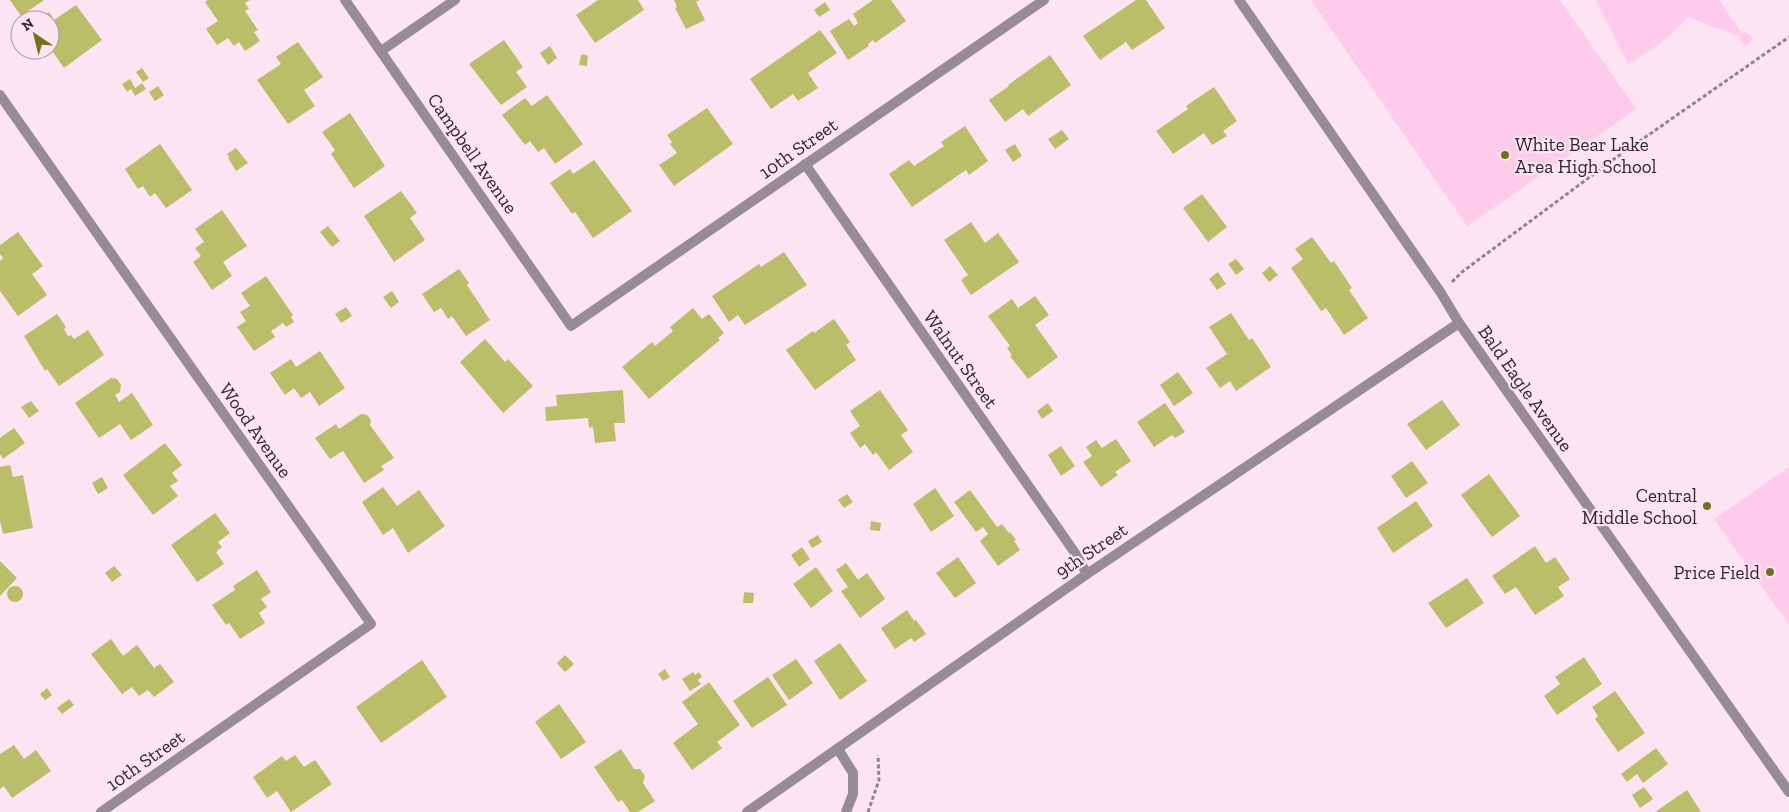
<svg xmlns="http://www.w3.org/2000/svg" width="1789" height="812" font-family="'Zilla Slab',serif">
  <rect width="100%" height="100%" fill="#fde4f3"/>
  <g fill="#fecbeb">
    <path d="M1311,0h249l76,109 -169,117z"/>
    <path d="M1596,0h123l23,34 3,-3 8,7 -7,8 -7,-7 2,-2 -53,-20c-18,20 -37,34 -60,47z"/>
    <path d="M1789,467v158l-75,-106z"/>
  </g>
  <g fill="#babe69">
    <path d="M10,0h34l-23,16z"/>
    <path d="M208,0h42l-5,3 4,6 -4,2 13,19 -4,2 6,9 -15,10 -6,-9 -5,4 -6,-8 -11,7 -11,-16 12,-8 -13,-19z"/>
    <path d="M598,0h40l6,10 -49,33 -19,-28z"/>
    <path d="M674,0h26l-4,2 9,18 -19,9 -11,-21 2,-1z"/>
    <path d="M873,0h18l15,21 -31,22 -2,-3 -5,4 1,2 -21,14 -18,-29 19,-12 5,7 4,-3 -5,-9z"/>
    <path d="M1136,0h10l19,28 -33,22 -6,-8 -26,18 -17,-24z"/>
    <path d="M825,2l5,8 -11,7 -5,-7z"/>
    <path d="M76,5l26,35 -38,28 -14,-20v-28h-12l11,-8 5,8z"/>
    <path d="M820,30l17,23 -29,20 10,15 -20,13 -5,-7 -22,15 -21,-30z"/>
    <path d="M504,40l19,27 -7,5 11,15 -26,18 -32,-41z"/>
    <path d="M298,42l25,35 -19,13 11,16 -27,18 -31,-44 24,-16 -5,-7z"/>
    <path d="M550,46l7,12 -9,7 -8,-12z"/>
    <path d="M583,54l5,2 -1,10 -8,-1 2,-10h2z"/>
    <path d="M1050,55l21,30 -43,31 -5,-7 -18,13 -16,-22 20,-14 -1,-1z"/>
    <path d="M142,68l7,10 -6,4 -7,-10z"/>
    <path d="M130,79l5,9 7,-5 4,6 -11,7 -4,-7 -4,3 -5,-8z"/>
    <path d="M158,86l6,9 -9,6 -6,-9z"/>
    <path d="M1214,87l23,34 -14,10 4,5 -15,9 -8,-12 -31,21 -17,-23 32,-22 -2,-3z"/>
    <path d="M547,95l36,49 -28,20 -11,-16 -6,4 -8,-11 -5,4 -23,-30 23,-17 7,8z"/>
    <path d="M707,108l26,36 -59,42 -15,-21 18,-12 -7,-9 2,-2 -5,-7z"/>
    <path d="M350,113l35,53 -31,22 -23,-34 4,-4 -13,-18z"/>
    <path d="M965,126l23,35 -19,14 -3,-5 -54,37 -23,-33 20,-14 5,6 30,-20 -3,-4z"/>
    <path d="M1062,130l7,9 -14,10 -7,-10z"/>
    <path d="M160,144l32,46 -26,18 -11,-15 -5,4 -7,-11 -5,3 -13,-20z"/>
    <path d="M1015,144l7,12 -9,6 -8,-12z"/>
    <path d="M236,148l12,15 -12,8 -8,-13 1,-1 -2,-3z"/>
    <path d="M594,160l38,51 -39,27 -18,-26 -3,2 -22,-31 20,-14 3,5z"/>
    <path d="M401,191l16,22 -7,5 15,22 -31,22 -30,-46z"/>
    <path d="M1202,194l25,33 -19,15 -25,-34z"/>
    <path d="M222,210l25,36 -24,16 9,14 -20,14 -19,-28 8,-6 -6,-8 9,-6 -9,-13z"/>
    <path d="M971,222l14,21 13,-10 21,29 -48,33 -10,-15 7,-5 -24,-35z"/>
    <path d="M328,226l12,15 -8,6 -12,-15z"/>
    <path d="M18,232l25,34 -11,8 15,21 -29,21 -18,-25v-30l3,-3 -3,-4v-9z"/>
    <path d="M1312,237l19,26 3,-2 18,27 -3,2 19,28 -24,17 -18,-27 -5,3 -30,-43 12,-9 -8,-10z"/>
    <path d="M784,252l23,33 -62,40 -7,-10 -9,7 -17,-26 47,-32 2,3z"/>
    <path d="M1236,259l8,10 -8,6 -8,-11z"/>
    <path d="M1270,266l8,9 -9,7 -7,-9z"/>
    <path d="M459,269l10,14 -2,2 23,35 -24,16 -14,-20 -4,3 -7,-11 -7,4 -12,-18z"/>
    <path d="M1218,272l8,12 -9,6 -8,-11z"/>
    <path d="M266,276l27,39 -2,2 3,5 -8,5 -3,-4 -12,8 4,6 -21,14 -17,-24 9,-6 -6,-9 10,-6 -9,-13z"/>
    <path d="M392,291l7,11 -8,6 -8,-11z"/>
    <path d="M1035,296l14,19 -14,10 23,32 -30,22 -18,-23 2,-1 -5,-7 3,-2 -22,-30 24,-17 6,9z"/>
    <path d="M346,307l6,9 -11,7 -6,-9z"/>
    <path d="M693,308l9,11 7,-5 15,19 -6,5 2,2 -71,59 -27,-32 30,-25 3,4 18,-15 -3,-4z"/>
    <path d="M1231,313l18,27 3,-2 19,29 -35,24 -6,-10 -10,7 -14,-20 21,-14 -18,-27z"/>
    <path d="M57,314l9,13 -2,2 4,7 3,-1 3,4 14,-9 16,25 -45,31 -12,-17 -2,2 -21,-35z"/>
    <path d="M834,319l16,23 -4,3 10,15 -41,30 -29,-40 27,-19 1,2z"/>
    <path d="M485,339l20,23 3,-3 25,27 -30,27 -43,-51z"/>
    <path d="M320,351l25,37 -26,18 -9,-14 -9,6 -7,-10 -9,7 -15,-22 21,-14 5,8z"/>
    <path d="M1178,372l15,21 -19,13 -14,-21z"/>
    <path d="M111,378l6,1 4,6 -1,7 -5,3 4,7 13,-9 21,32 -22,15 -11,-16 -21,14 -24,-35z"/>
    <path d="M623,390l2,33h-11l2,18 -21,2 -2,-16 -4,1 -1,-10 -42,3 -1,-14 12,-1 -1,-11z"/>
    <path d="M880,390l28,40 -7,5 12,17 -24,18 -13,-18 -3,3 -8,-11 -5,4 -10,-15 10,-7 -10,-15z"/>
    <path d="M1442,400l18,25 -34,25 -19,-26z"/>
    <path d="M31,401l8,10 -10,7 -8,-11z"/>
    <path d="M1048,403l5,8 -11,8 -5,-8z"/>
    <path d="M1165,403l20,29 -10,6 -3,-3 -18,12 -17,-25z"/>
    <path d="M361,414l6,1 4,5 -1,5 24,33 -13,8 3,4 -20,13 -21,-32 -13,8 -15,-21 21,-14 3,5z"/>
    <path d="M14,428l11,15 -22,16 -3,-5v-16z"/>
    <path d="M1116,439l15,22 -16,11 3,3 -17,12 -18,-25 9,-6 -6,-9 10,-7 6,8z"/>
    <path d="M165,443l17,22 -10,8 6,8 -8,5 8,10 -25,19 -30,-40z"/>
    <path d="M1061,446l14,20 -14,10 -13,-21z"/>
    <path d="M1412,461l16,22 -22,15 -15,-22z"/>
    <path d="M10,465l3,12 10,-2 10,53 -30,6 -3,-13v-54z"/>
    <path d="M1489,474l31,42 -28,21 -31,-42z"/>
    <path d="M102,477l6,11 -10,6 -6,-11z"/>
    <path d="M383,487l14,19 22,-16 26,36 -37,27 -15,-25 -10,7 -21,-33z"/>
    <path d="M935,488l19,28 -23,16 -18,-28z"/>
    <path d="M970,490l27,37 5,-3 7,9 1,-1 6,8 -2,1 6,9 -22,16 -18,-25 8,-7 -5,-7 -7,5 -22,-30z"/>
    <path d="M847,494l6,8 -9,6 -6,-8z"/>
    <path d="M1416,501l17,25 -40,27 -16,-25z"/>
    <path d="M215,513l15,20 -12,9 4,5 -6,5 8,12 -27,18 -26,-37z"/>
    <path d="M871,521l10,2 -1,8 -10,-1z"/>
    <path d="M818,535l4,7 -10,6 -4,-7z"/>
    <path d="M1535,546l11,17 9,-6 15,22 -12,8 6,9 -29,19 -19,-28 -11,7 -13,-18z"/>
    <path d="M802,547l8,12 -11,8 -8,-12z"/>
    <path d="M958,557l18,26 -21,15 -19,-25z"/>
    <path d="M0,561l17,17 -17,18z"/>
    <path d="M846,563l12,17 9,-7 18,26 -25,19 -19,-27 7,-4 -12,-17z"/>
    <path d="M114,566l8,9 -10,7 -7,-9z"/>
    <path d="M816,567l17,24 -22,17 -18,-24z"/>
    <path d="M257,570l14,22 -10,7 6,8 -8,6 6,10 -25,16 -11,-16 -3,2 -14,-20 23,-15 -2,-4z"/>
    <path d="M1467,578l17,25 -38,25 -18,-25z"/>
    <circle cx="15" cy="594" r="8"/>
    <path d="M744,592l10,1 -1,10h-10z"/>
    <path d="M907,610l7,11 2,-1 10,14 -12,8 -3,-4 -16,11 -14,-21z"/>
    <path d="M111,639l12,17 14,-11 17,23 6,-4 14,18 -20,15 -6,-7 -9,6 -7,-9 -10,7 -31,-40z"/>
    <path d="M840,643l27,38 -27,19 -26,-39z"/>
    <path d="M565,655l9,9 -9,8 -8,-9z"/>
    <path d="M1584,657l18,27 -45,31 -13,-19 16,-12 -5,-7z"/>
    <path d="M796,659l17,24 -24,17 -17,-25z"/>
    <path d="M422,660l25,37 -66,46 -25,-36z"/>
    <path d="M665,669l5,8 -7,4 -5,-7z"/>
    <path d="M693,672l2,3 4,-3 3,5 -4,3 3,4 -11,7 -8,-12z"/>
    <path d="M768,677l19,28 -35,23 -19,-27z"/>
    <path d="M709,682l31,43 -23,17 5,6 -30,22 -19,-27 25,-19 -16,-22z"/>
    <path d="M47,688l5,7 -7,5 -5,-6z"/>
    <path d="M1615,691l30,42 -27,19 -23,-33 3,-3 -6,-9z"/>
    <path d="M69,699l5,6 -12,9 -5,-6z"/>
    <path d="M559,704l27,38 -25,17 -26,-37z"/>
    <path d="M14,745l10,14 12,-9 15,21 -39,27 -8,-12 -4,3v-35z"/>
    <path d="M1656,748l12,16 -25,19 -6,-9 -10,8 -6,-8z"/>
    <path d="M621,749l13,20h6l5,7 -2,7 12,18 -17,11h-8l-8,-12 -4,2 -24,-35z"/>
    <path d="M295,755l9,12 11,-7 17,24 -41,28 -14,-21 -10,7 -14,-21 29,-21 4,5z"/>
    <path d="M1644,787l9,12 -13,9 -8,-13z"/>
    <path d="M1687,790l14,22h-46z"/>
  </g>
  <g fill="none" stroke-linecap="round" stroke-linejoin="round">
    <g stroke="#94838d" stroke-width="3" stroke-dasharray="4 2.5" stroke-linecap="butt">
      <path d="M1452,282l10,-10 152,-113 175,-122"/>
      <path d="M868,812l11,-32 -1,-25"/>
    </g>
    <path stroke="#978c93" stroke-width="10" d="M838,749l15,24v21l-7,18"/>
    <g stroke="#978c93" stroke-width="10">
      <path d="M345,0l226,326 473,-326"/>
      <path d="M381,51l74,-51"/>
      <path d="M0,95l371,529 -270,188"/>
      <path d="M805,164l270,389 12,21"/>
    </g>
    <g stroke="#978c93" stroke-width="10">
      <path d="M1239,0l202,293 18,30 330,469"/>
      <path d="M747,812l340,-238 372,-251"/>
    </g>
  </g>
  <g fill="#707319" stroke="#fde4f3" stroke-width="2">
    <circle cx="1505" cy="155" r="5"/>
    <circle cx="1707" cy="506" r="5"/>
    <circle cx="1770" cy="572" r="5"/>
  </g>
  <g text-anchor="middle" stroke-width="4.5" stroke-linejoin="round" paint-order="stroke">
    <g font-size="19" fill="#30272c" stroke="#fde4f3" text-anchor="end">
      <text x="1515" y="151" text-anchor="start">White Bear Lake<tspan x="1515" dy="22">Area High School</tspan></text>
      <text x="1697" y="502">Central<tspan x="1697" dy="22">Middle School</tspan></text>
      <text x="1760" y="579">Price Field</text>
    </g>
    <g font-size="19" fill="#30272c" stroke="#fde4f3">
      <text transform="translate(798 148) rotate(-35)" y="7">10th Street</text>
      <text transform="translate(473 153) rotate(55)" y="7">Campbell Avenue</text>
      <text transform="translate(961 359) rotate(55)" y="7">Walnut Street</text>
      <text transform="translate(1526 388) rotate(55)" y="7">Bald Eagle Avenue</text>
      <text transform="translate(256 430) rotate(55)" y="7">Wood Avenue</text>
      <text transform="translate(1091 550) rotate(-34)" y="7">9th Street</text>
      <text transform="translate(145 760) rotate(-35)" y="7">10th Street</text>
    </g>
  </g>
  <g transform="translate(35 35) rotate(325)"><circle r="24" fill="#fde4f3" stroke="#ab98a3"/>
  <path d="M0-4L9 19L0 12L-9 19Z" fill="#707319"/>
  <text y="-8" font-size="14" font-weight="bold" text-anchor="middle" fill="#30272c">N</text>
  </g>
</svg>
